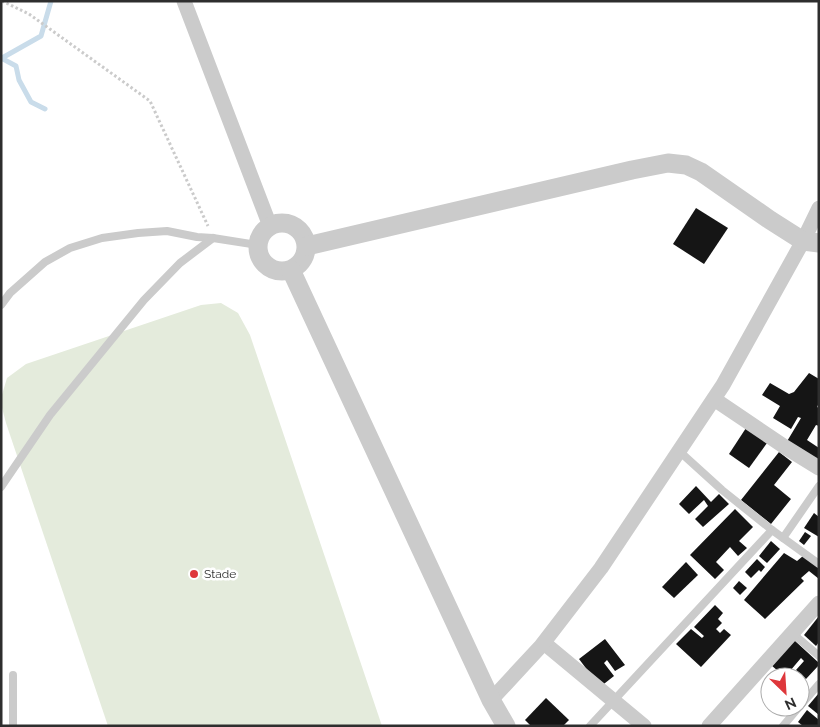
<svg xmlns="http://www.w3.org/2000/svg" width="820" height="727" font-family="Raleway,sans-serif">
  <rect width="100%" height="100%" fill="#fff"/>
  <path fill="#e4ebdc" d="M221,303l17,10 12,22 132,391h-274l-102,-303 -5,-19v-6l6,-20 19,-14 175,-59z"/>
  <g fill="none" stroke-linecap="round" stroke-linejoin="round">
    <g stroke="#c9dcea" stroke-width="5">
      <path d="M1,58l15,8 3,14 12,22 14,7"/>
      <path d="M2,58l39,-22 10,-35"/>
    </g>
  </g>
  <g fill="#151515">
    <path d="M696,208l32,20 -24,36 -31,-20z"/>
    <path d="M809,373l10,6v24l-2,4 2,1v18l-3,-1 -9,15 12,8v13l-33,-18 15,-25 -3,-1 -7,12 -18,-11 7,-12 -18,-11 8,-12 19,11 5,-2z"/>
    <path d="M746,428l21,15 -18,25 -20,-14z"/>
    <path d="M779,452l13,10 -18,23 17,14 -20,25 -30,-24z"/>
    <path d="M696,486l15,16 8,-8 10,10 -26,23 -8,-8 13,-13 -4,-6 -15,14 -10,-10z"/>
    <path d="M735,509l18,18 -14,14 8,7 -9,8 -8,-9 -14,15 8,8 -9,9 -25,-24z"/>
    <path d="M814,513l5,4v20l-15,-9z"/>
    <path d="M805,532l6,4 -7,9 -5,-4z"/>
    <path d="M771,541l9,8 -13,14 -8,-7z"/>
    <path d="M784,553l13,8 6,-5 16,11v12l-10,-8 -8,7 3,3 -39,38 -21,-19z"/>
    <path d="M757,559l8,8 -4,5 -2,-2 -8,8 -6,-6z"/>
    <path d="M686,562l12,13 -24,23 -12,-11z"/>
    <path d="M739,581l8,7 -7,7 -7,-7z"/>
    <path d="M715,605l8,8 -5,6 4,4 -6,6 4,4 4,-4 7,6 -30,32 -25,-23 15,-15 11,9 2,-2 -10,-9z"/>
    <path d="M819,616v26l-3,4 -12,-11z"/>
    <path d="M605,639l20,26 -10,6 -8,-11 -3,3 10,13 -14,11 -21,-28z"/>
    <path d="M794,640l25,23v2l-13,14 -10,-9 8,-9 -3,-3 -11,13 6,6h-11l-14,-12z"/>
    <path d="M819,693v22l-11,-9z"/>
    <path d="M546,698l23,22 -6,6h-32l-6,-6z"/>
    <path d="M807,710l12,10v6h-16l-5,-4z"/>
  </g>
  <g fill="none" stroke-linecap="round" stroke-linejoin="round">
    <path stroke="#cbcbcb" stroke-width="3" stroke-dasharray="2.5 2.5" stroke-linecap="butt" d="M2,1l27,13 121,87 58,125"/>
    <g stroke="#cbcbcb" stroke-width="8">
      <path d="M1,305l9,-12 35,-31 25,-14 32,-10 36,-5 29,-2 30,6 16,1 45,7"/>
      <path d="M679,451l43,39 50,40 47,34"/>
      <path d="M1,487l49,-72 94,-115 36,-37 33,-25"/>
      <path d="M783,538l36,-52"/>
      <path d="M792,633l27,23"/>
      <path d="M800,706l19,-22"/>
      <path d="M13,726v-51"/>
      <path d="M590,726l182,-196"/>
      <path d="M783,726l16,-19"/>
    </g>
    <g stroke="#cbcbcb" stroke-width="15">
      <path d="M184,1l86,225"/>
      <path d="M714,399l71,48 34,21"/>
      <path d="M544,643l100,83"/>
      <path d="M491,700l50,-54 60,-78 122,-183 80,-144 16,-33"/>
      <path d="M709,726l110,-123"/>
    </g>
    <g stroke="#cbcbcb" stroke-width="19">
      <circle cx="282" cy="247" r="24"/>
      <path d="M307,246l325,-76 36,-7 18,2 15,7 69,48 33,21 16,2"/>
      <path d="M291,270l200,430 15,26"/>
    </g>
  </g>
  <circle fill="#de373b" stroke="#fff" stroke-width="2" cx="194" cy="574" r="5"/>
  <g text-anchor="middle" stroke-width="5" stroke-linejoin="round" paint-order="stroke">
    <g font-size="12" fill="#2e2e2e" stroke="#fff" text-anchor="start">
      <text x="204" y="578">Stade</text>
    </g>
  </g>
  <rect width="820" height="727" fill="none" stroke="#2e2e2e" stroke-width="5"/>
  <g transform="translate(785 692) rotate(155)"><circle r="24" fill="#ffffff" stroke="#ababab"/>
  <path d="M0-4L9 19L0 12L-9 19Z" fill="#de373b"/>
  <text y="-8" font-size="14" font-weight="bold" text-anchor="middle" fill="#2e2e2e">N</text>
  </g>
</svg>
